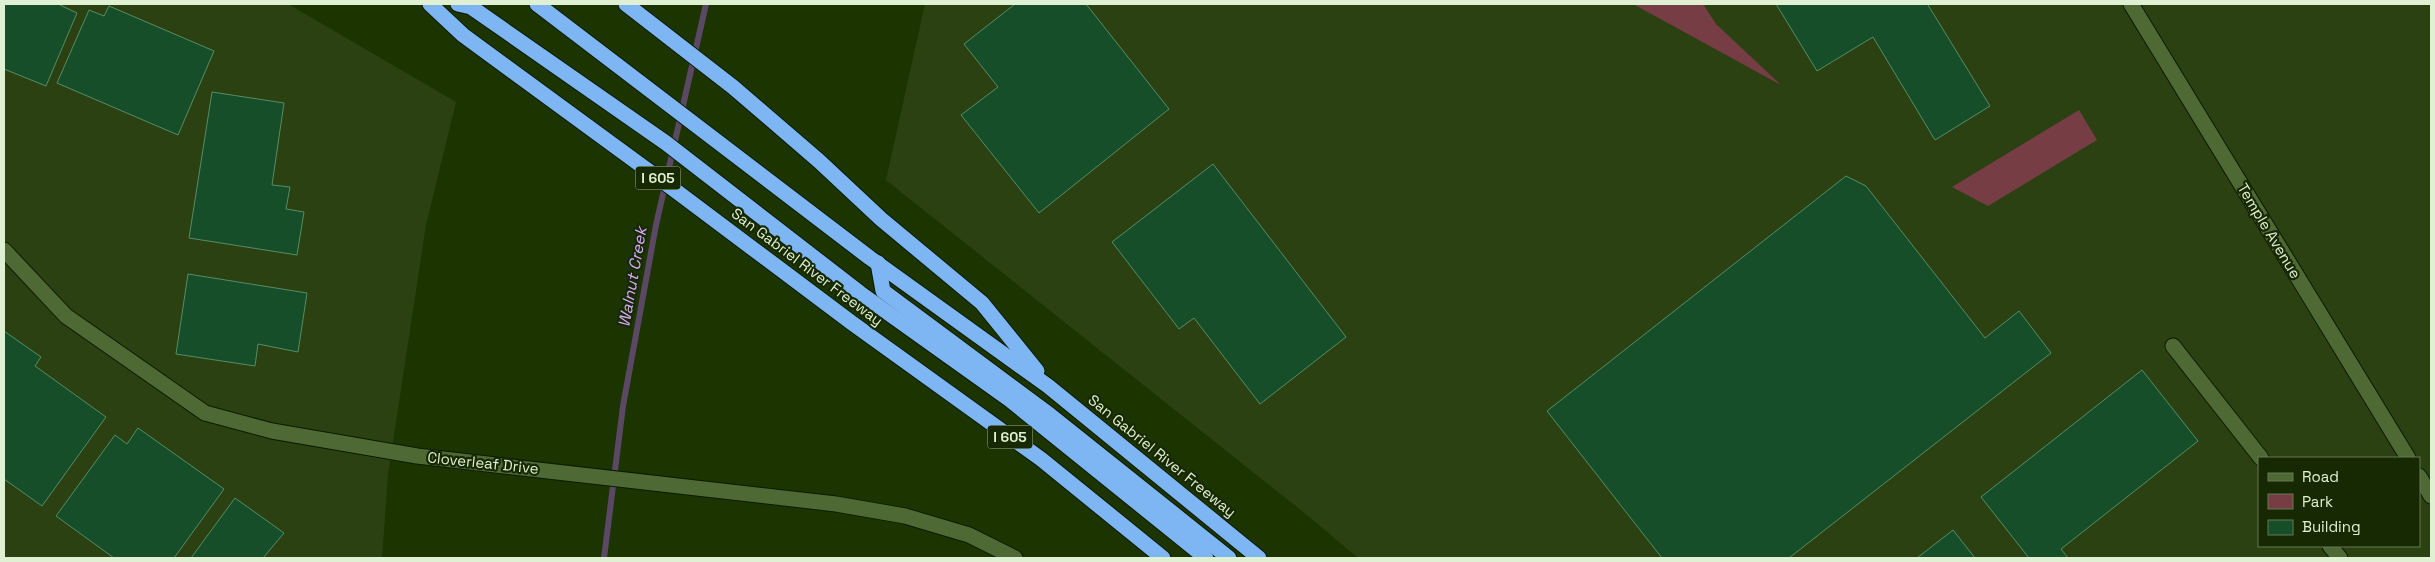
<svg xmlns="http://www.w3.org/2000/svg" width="2435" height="562" font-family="'Space Grotesk',sans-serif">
  <rect width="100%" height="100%" fill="#1c3500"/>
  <g fill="#2b4112" fill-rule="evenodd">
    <path d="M4,4h284l168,98 -30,123 -38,249 -6,84h-378z"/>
    <path d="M925,4h1506v554h-1073l-46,-39 -426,-339zM2259,458h160v88h-160z"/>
  </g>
  <g fill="#763d45">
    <path d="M1633,4h70l13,20 65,61z"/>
    <path d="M2079,110l18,30 -109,66 -36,-19z"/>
  </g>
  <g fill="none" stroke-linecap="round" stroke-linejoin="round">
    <path stroke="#5b4864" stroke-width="6" d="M604,558l19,-152 33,-181 50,-221"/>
  </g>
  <g fill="#164e2a" stroke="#568d65">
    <path d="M4,4h57l-1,1 17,8 -31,73 -42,-17z"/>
    <path d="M1015,4h71l83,105 -130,104 -78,-98 37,-28 -34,-43z"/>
    <path d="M1776,4h154l-2,1 62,101 -55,34 -62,-103 -56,34z"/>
    <path d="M109,6l105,45 -36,84 -121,-52 32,-73 15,6z"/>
    <path d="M212,92l72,11 -12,82 18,2 -4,22 18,3 -7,43 -108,-17z"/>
    <path d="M1213,164l133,173 -86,67 -66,-86 -15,11 -67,-87z"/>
    <path d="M1846,176l20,10 119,152 34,-27 32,42 -262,205h-127l-115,-147z"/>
    <path d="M188,274l119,19 -9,59 -40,-8 -3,22 -79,-12z"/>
    <path d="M4,331l37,26 -6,9 71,51 -64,89 -38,-27z"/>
    <path d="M2142,370l56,71 -137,108 7,9h-39l-48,-61z"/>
    <path d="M138,428l86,61 -50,69h-60l-58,-42 59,-81 12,9z"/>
    <path d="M235,498l49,35 -21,25h-72z"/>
    <path d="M1953,530l22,28h-58z"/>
  </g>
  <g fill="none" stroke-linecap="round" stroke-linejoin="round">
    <defs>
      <g id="street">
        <path d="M4,250l62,66 139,97 67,18 145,25 419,48 69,12 64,19 46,23"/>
        <path d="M2173,346l88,112"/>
        <path d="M2330,546l10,12"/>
      </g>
      <g id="secondary">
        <path d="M2131,4l277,454"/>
        <path d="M2419,476l12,20"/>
      </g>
      <g id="highway">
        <path d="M430,4l33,31 213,156 176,132 189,136 122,99"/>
        <path d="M458,4l13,3 195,136 194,150 150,107 196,158"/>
        <path d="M537,4l333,254 178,128 211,172"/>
        <path d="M626,4l107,83 86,74 62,58 101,84 55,68"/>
        <path d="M878,263l5,28 167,124 179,143"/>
      </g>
    </defs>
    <use href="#street" stroke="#0c1a01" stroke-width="17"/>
    <use href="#secondary" stroke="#0c1a01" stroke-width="17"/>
    <use href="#highway" stroke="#0c1a01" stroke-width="17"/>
    <use href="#street" stroke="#4e6934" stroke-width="15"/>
    <use href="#secondary" stroke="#4e6934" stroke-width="15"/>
    <use href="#highway" stroke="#7eb6f4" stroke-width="15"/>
  </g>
  <g text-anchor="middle" stroke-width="4.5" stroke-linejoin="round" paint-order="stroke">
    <g fill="#162902" stroke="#a3b494" stroke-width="1">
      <rect x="635.5" y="166.5" width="45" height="23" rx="4"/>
      <rect x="987.5" y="425.5" width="45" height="23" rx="4"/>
    </g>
    <g font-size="14" font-weight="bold" fill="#e0f0d3">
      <text x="658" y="183">I 605</text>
      <text x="1010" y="442">I 605</text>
    </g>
    <g font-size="15" fill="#e0f0d3" stroke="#162902">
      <text transform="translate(2269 231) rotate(59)" y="5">Temple Avenue</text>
      <text transform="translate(807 267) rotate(37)" y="5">San Gabriel River Freeway</text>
      <text transform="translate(1162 456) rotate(39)" y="5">San Gabriel River Freeway</text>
      <text transform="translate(483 463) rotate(6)" y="5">Cloverleaf Drive</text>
    </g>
    <g font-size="16" font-style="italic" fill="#deabff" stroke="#162902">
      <text transform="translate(632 277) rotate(-80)" y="6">Walnut Creek</text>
    </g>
  </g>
  <rect width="2435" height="562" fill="none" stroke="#e0f0d3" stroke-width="10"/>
  <rect x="2258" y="457" width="162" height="90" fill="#162902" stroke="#677956"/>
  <rect x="2268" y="473" width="25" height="8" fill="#4e6934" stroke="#677956"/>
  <text x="2302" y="482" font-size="15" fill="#e0f0d3">Road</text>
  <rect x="2268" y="494" width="25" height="15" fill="#763d45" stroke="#677956"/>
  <text x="2302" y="507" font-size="15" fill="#e0f0d3">Park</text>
  <rect x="2268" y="520" width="25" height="15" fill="#164e2a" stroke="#677956"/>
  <text x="2302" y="532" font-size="15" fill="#e0f0d3">Building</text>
</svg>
